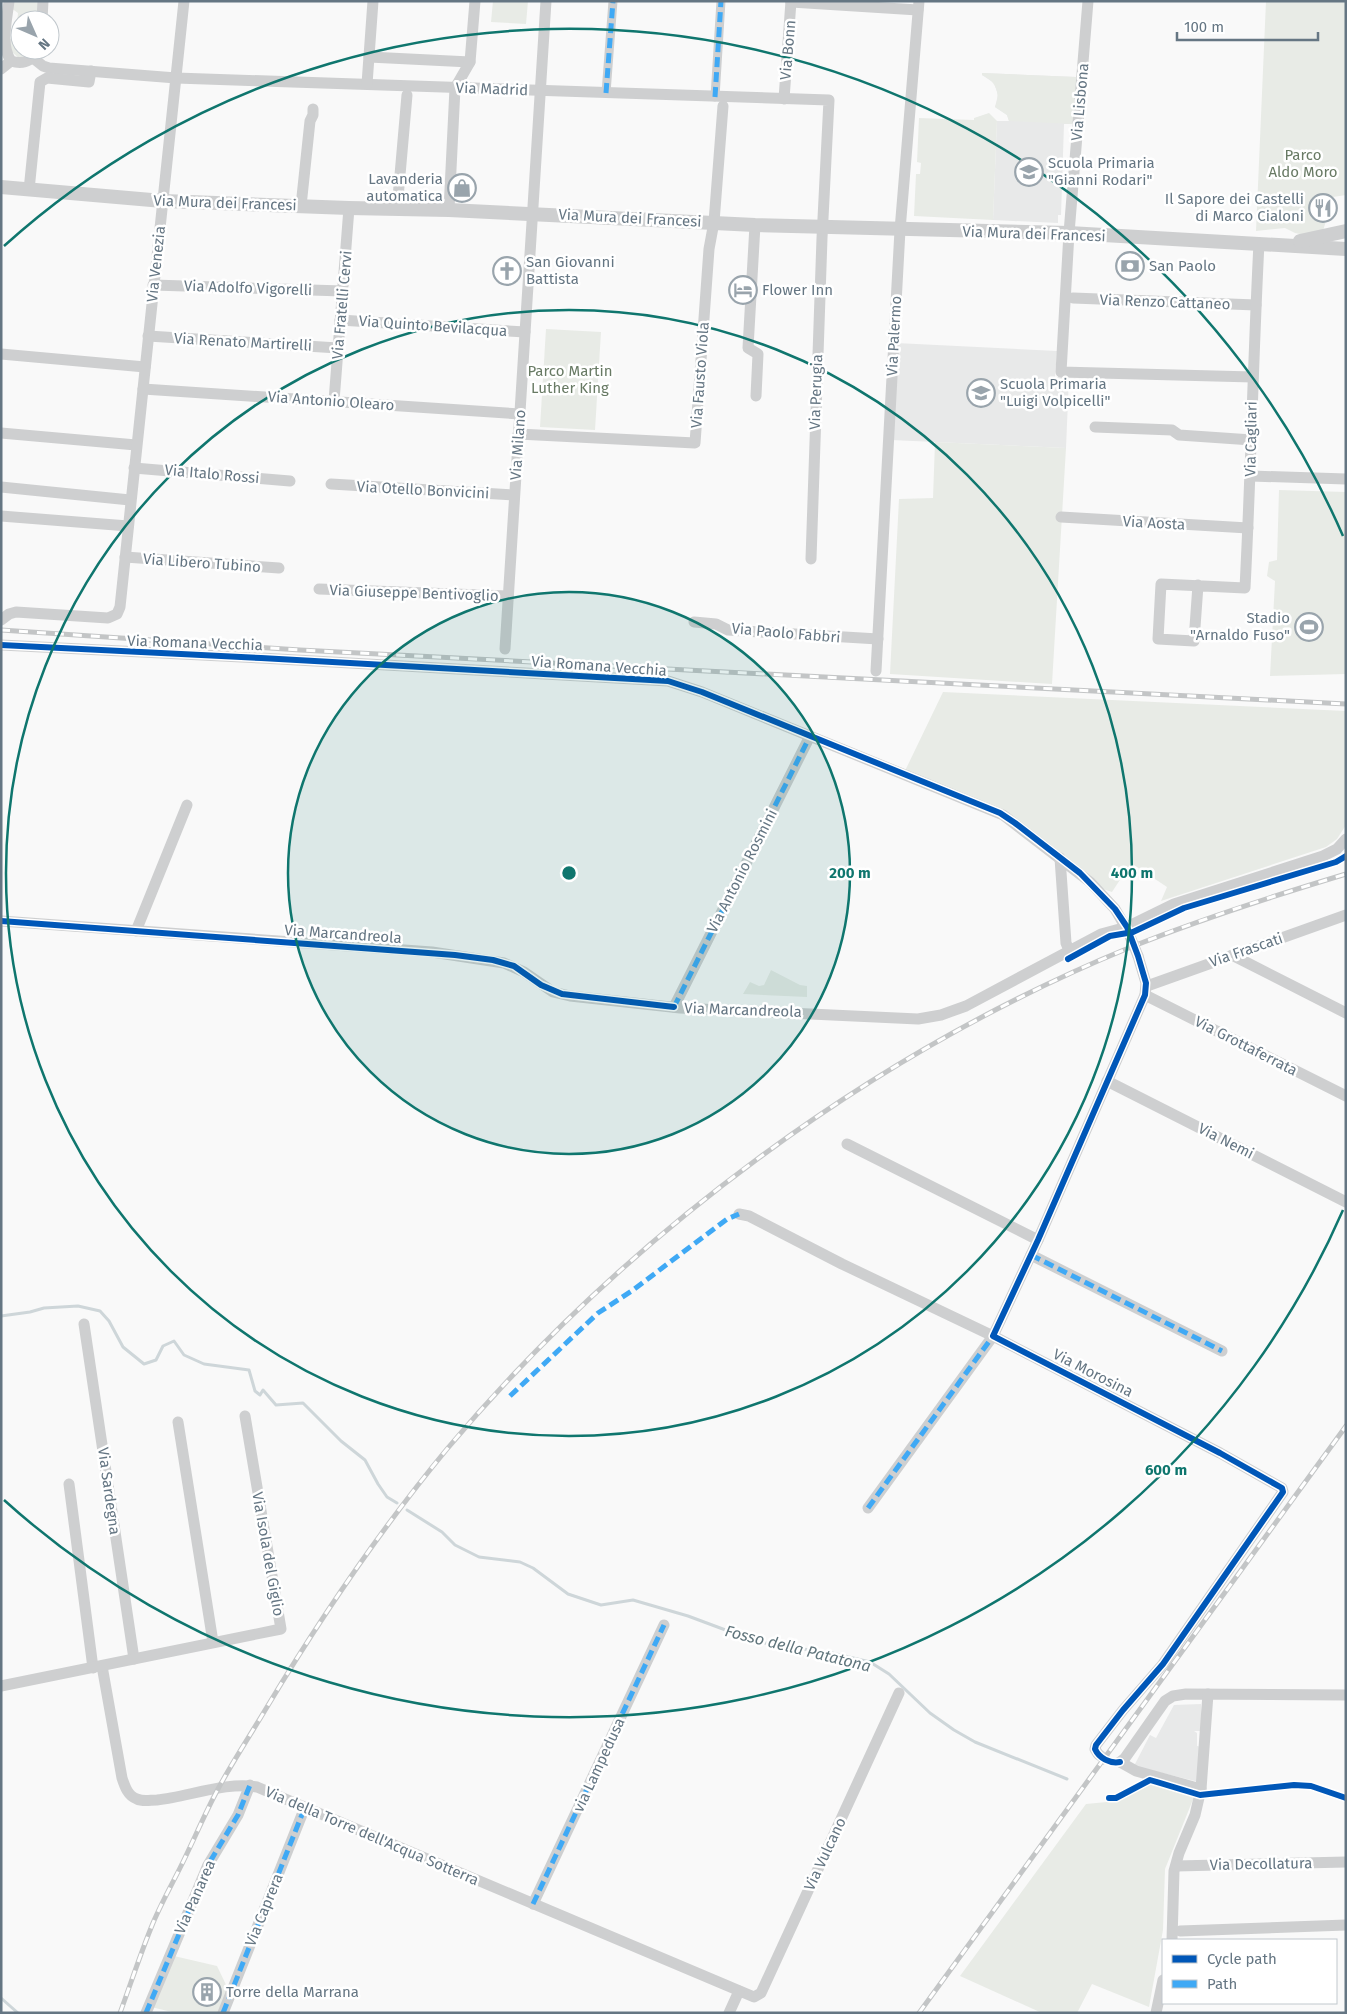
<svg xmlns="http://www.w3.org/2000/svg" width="1347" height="2014" font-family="'Fira Sans',sans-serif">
  <rect width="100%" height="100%" fill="#f9f9f9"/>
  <g fill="#e8e9e9">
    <path d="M982,73l94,4 -2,47h-10l-3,91h-3v8l-65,-3 4,-99h12l-2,-6 -12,-8 3,-12 -4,-12 -12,-8z"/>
    <path d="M896,343l161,8 -2,26h14l-3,71 -175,-8z"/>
    <path d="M1201,1704l1,27h-8l3,2v13l6,1 -4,35 -65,-16 16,-31 6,3 18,-33z"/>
  </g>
  <g fill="#e8ebe6">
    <path d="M13,1h27l-1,19h-19v30h14l-14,9 -9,-8 -2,-13 6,4 3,-29 -7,-5z"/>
    <path d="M493,1h35l-2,23 -35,-2z"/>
    <path d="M1266,1h80v194l-13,2 -10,34 -18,4 -10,-2 -10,-5 -29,3z"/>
    <path d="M982,73l94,4 -2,47 -65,-3 -2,-6 -12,-8c6,-14 1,-26 -13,-32z"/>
    <path d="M989,113l8,8 -4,99 -79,-4 2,-42h4l1,-11 -4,-1 2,-44 55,2v-2z"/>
    <path d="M546,329l55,3 -6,98 -55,-3z"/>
    <path d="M935,442l131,6 -14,236 -162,-10 9,-175 34,-1z"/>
    <path d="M1279,490l67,2v182l-76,2 5,-95 -8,-5 2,-14 8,-2z"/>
    <path d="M943,692l403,19v114l-9,14 -11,8 -165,54 6,-14 -36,-24 -19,29 -18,-6 -91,-71 -100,-40z"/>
    <path d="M771,970l29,15 7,1v11l-64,-3 7,-12 9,4 5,-1z"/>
    <path d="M1150,1783l44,14 -29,72 -2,61 -14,77 -57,-23 -15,29h-35l-82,-37 126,-172 31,-3z"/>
    <path d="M174,1956l43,10 12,25 -9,22h-44l-25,-6z"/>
  </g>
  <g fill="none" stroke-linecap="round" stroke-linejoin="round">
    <g stroke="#ced6d9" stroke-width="3">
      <path d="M1,1316l29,-4 14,-4 34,-2 22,5 9,10 14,26 21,17 12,-4 7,-14 11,-5 10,14 20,9 45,6 6,21 5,4 3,-5 13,15 27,-2 38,38 24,19 13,24 9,13 10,6"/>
      <path d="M407,1510l35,22 13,13 24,12 41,5 13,6 35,26 33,11 32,-5 55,16 67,25 31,6 42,5 42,10 19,12 41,39 24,17 21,12 92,37"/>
      <path d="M1,1998l17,15"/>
    </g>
    <path stroke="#d4d8dc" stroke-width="11" stroke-dasharray="11 5.5" stroke-linecap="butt" d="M1098,1754l11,8"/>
    <g stroke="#cecfd0" stroke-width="9">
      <path d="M606,93l7,-92"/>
      <path d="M715,97l6,-96"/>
    </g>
    <g stroke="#cecfd0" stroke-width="11">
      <path d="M9,1c-2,19 -9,44 2,60 13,4 21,0 28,-11"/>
      <path d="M1088,1l-19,232 -8,139 192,5"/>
      <path d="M791,2l127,8"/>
      <path d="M42,20l1,-19"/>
      <path d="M369,57l101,5"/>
      <path d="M33,58l10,8 6,2 127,10 653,22 -7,138 -11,321"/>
      <path d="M1,69l10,-8"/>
      <path d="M367,84l6,-83"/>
      <path d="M784,99l7,-98"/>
      <path d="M29,190l11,-108 7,-4 42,4 2,-11"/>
      <path d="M301,206l9,-85 3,-6v-6"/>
      <path d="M397,209l10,-114"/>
      <path d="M449,210l6,-122 15,-26 5,-61"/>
      <path d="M755,225l-7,123 10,6 -2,42"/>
      <path d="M153,285l190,6"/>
      <path d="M1073,298l183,7"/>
      <path d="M340,320l185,12"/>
      <path d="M148,336l190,12"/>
      <path d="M1,354l144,13"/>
      <path d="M143,389l377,25"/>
      <path d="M334,401l15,-193"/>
      <path d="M1095,427l77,3 7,5 73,5"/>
      <path d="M1,433l135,12"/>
      <path d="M518,434l177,9 14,-194 5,-27 9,-116"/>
      <path d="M134,468l156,13"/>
      <path d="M1251,476l95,3"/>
      <path d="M331,484l183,11"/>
      <path d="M1,487l129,13"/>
      <path d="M1,516l127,10"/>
      <path d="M1061,517l187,11"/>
      <path d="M125,557l154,11"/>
      <path d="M1198,585l-4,56 -36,-2 3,-55 84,4c6,-115 8,-230 14,-345"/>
      <path d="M319,589l189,7"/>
      <path d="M1,620l8,-6 7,-2 92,6 9,-4 3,-7 64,-606"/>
      <path d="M694,622l22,2 12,6 150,9"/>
      <path d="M1,645l260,13 407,23 34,11 301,123 87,67 25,27 14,24"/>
      <path d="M505,649l41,-648"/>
      <path d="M876,671l24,-441 19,-229"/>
      <path d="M1060,858l6,85 3,7"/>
      <path d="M1,921l431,31 72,11 20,9 29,20 17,4 110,12 238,11 23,-4 25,-9 135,-72 26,-7 47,-23 149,-48 14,-7 9,-10"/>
      <path d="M136,931l51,-126"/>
      <path d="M1232,955l114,58"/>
      <path d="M1147,986l199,-71"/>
      <path d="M1145,995l201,101"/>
      <path d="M674,1007l136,-271"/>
      <path d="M1107,1081l239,121"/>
      <path d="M847,1144l191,96"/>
      <path d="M739,1214l10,2 93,48 151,72 -125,172"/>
      <path d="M1031,1255l191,96"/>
      <path d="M84,1324l50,335"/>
      <path d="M178,1422l35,220"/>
      <path d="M69,1484l24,184"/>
      <path d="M102,1666l20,112c3,9 6,18 15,21 6,3 13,1 20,1 30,-3 71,-19 100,-13l497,210 7,-4 138,-300"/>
      <path d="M1,1686l280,-57 -36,-213"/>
      <path d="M1098,1754l-3,-5 1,-4 27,-35 40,-46 120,-172 -1,-4 -62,-35 -227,-117 45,-96 107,-245 1,-12 -8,-27"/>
      <path d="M1120,1762l5,-4 40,-57 8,-5 13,-2 160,1"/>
      <path d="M1120,1762l16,9 65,18 -6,26 -16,38 -5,18 -2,69"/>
      <path d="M1201,1789l7,-95"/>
      <path d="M1176,1866l170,-4"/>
      <path d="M533,1904l131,-279"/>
      <path d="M1180,1931l166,-6"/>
      <path d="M146,2013l62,-148 30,-50 12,-30"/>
      <path d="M223,2013l82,-206"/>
      <path d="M729,2013l10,-22"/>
      <path d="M1156,2013l7,-33"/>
    </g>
    <g stroke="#cecfd0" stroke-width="14">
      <path d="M1,187l162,14 186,7 100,2 306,15 314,8 277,16"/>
      <path d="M1300,241l46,-10"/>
    </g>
    <defs>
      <g id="rail">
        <path d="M1,630l299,20 1046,54"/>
        <path d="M120,2013c11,-30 21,-61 33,-90 8,-19 18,-37 27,-55 13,-26 24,-53 38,-79 15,-28 33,-55 49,-82 54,-90 113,-177 180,-258 180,-214 425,-396 684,-502 70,-28 142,-51 215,-73"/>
        <path d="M919,2013l427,-587"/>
      </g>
    </defs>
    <use href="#rail" stroke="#c3c5c6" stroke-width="5"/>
    <use href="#rail" stroke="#fff" stroke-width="3" stroke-dasharray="9" stroke-linecap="butt"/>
    <path stroke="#cecfd0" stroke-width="11" d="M1129,934l9,22"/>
    <g stroke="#3fa9f5" stroke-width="5" stroke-dasharray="10 5" stroke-linecap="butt">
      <path d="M606,93l7,-92"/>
      <path d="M715,97l6,-96"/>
      <path d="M674,1007l136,-271"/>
      <path d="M1031,1255l191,96"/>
      <path d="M510,1396l88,-83 35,-23 94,-71 12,-5"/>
      <path d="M868,1508l125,-172"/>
      <path d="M533,1904l131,-279"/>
      <path d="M146,2013l62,-148 30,-50 12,-30"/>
      <path d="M223,2013l82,-206"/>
    </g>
    <defs>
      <g id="cycleway">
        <path d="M1,645l260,13 407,23 34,11 298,121 15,10 65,50 35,36 12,18 11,29 8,27 -1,12 -107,245 -45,96 227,117 62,35 1,4 -120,172 -40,46 -27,35 -1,4c4,9 15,15 25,13"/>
        <path d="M1,921l454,34 38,5 21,6 27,19 21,9 112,13"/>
        <path d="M1068,959l42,-23 23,-4 51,-24 152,-46 10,-6"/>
        <path d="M1109,1798h7l34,-18 50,15 94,-10 17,1 35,12"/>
      </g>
    </defs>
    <use href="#cycleway" stroke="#fff" stroke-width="9"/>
    <use href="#cycleway" stroke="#0057b8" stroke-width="6"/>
  </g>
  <circle cx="569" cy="873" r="281" fill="#0f766e" fill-opacity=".12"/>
  <g fill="none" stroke="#0f766e" stroke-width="2.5">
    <circle cx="569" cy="873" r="281"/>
    <circle cx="569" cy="873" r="563"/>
    <path d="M1343 1210A844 844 0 0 1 4 1500M4 246A844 844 0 0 1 1343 536"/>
  </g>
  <defs>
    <symbol id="school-ring" viewBox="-11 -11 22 22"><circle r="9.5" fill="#fff" stroke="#99a4ac" stroke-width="1.5"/><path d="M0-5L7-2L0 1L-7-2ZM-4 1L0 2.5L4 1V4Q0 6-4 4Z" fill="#99a4ac"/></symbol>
    <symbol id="shop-ring" viewBox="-11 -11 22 22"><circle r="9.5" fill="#fff" stroke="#99a4ac" stroke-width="1.5"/><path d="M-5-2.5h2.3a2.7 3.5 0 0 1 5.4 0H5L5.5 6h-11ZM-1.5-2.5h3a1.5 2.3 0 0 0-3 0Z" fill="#99a4ac"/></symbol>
    <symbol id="restaurant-ring" viewBox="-11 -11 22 22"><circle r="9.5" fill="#fff" stroke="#99a4ac" stroke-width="1.5"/><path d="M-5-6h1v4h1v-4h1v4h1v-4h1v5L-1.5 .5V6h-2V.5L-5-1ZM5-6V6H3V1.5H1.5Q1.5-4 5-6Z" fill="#99a4ac"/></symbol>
    <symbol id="bank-ring" viewBox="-11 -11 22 22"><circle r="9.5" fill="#fff" stroke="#99a4ac" stroke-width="1.5"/><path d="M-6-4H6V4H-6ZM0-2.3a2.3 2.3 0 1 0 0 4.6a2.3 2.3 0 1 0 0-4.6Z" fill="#99a4ac"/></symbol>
    <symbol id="church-ring" viewBox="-11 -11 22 22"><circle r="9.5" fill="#fff" stroke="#99a4ac" stroke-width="1.5"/><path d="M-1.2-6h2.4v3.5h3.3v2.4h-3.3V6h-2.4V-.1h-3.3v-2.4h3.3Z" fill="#99a4ac"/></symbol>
    <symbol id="hotel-ring" viewBox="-11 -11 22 22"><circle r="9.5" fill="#fff" stroke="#99a4ac" stroke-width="1.5"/><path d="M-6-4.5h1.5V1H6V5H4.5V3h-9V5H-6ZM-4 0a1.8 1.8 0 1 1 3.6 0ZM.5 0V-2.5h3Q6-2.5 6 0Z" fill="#99a4ac"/></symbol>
    <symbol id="stadium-ring" viewBox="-11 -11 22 22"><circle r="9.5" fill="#fff" stroke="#99a4ac" stroke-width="1.5"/><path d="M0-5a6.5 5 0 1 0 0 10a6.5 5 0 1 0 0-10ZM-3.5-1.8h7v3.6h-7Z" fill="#99a4ac"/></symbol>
    <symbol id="building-ring" viewBox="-11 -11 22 22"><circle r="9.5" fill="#fff" stroke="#99a4ac" stroke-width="1.5"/><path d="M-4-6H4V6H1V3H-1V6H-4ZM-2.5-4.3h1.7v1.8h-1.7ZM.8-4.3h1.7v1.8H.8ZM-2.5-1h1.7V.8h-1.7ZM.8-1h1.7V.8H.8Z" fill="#99a4ac"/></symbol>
  </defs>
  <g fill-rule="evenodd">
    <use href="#school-ring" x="1013" y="156" width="32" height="32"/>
    <use href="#shop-ring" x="446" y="172" width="32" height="32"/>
    <use href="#restaurant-ring" x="1307" y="192" width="32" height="32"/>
    <use href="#bank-ring" x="1114" y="250" width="32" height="32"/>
    <use href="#church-ring" x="491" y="255" width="32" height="32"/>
    <use href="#hotel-ring" x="727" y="274" width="32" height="32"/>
    <use href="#school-ring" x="965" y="377" width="32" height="32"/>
    <use href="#stadium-ring" x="1293" y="611" width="32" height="32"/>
    <use href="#building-ring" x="191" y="1976" width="32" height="32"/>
  </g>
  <g text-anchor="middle" stroke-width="5" stroke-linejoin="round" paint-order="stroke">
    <g font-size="15" fill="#657683" stroke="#fff">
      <text transform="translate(788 50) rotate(-85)" y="5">Via Bonn</text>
      <text transform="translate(492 89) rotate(2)" y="5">Via Madrid</text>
      <text transform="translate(1080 102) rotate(-85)" y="5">Via Lisbona</text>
      <text transform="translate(225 203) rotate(2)" y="5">Via Mura dei Francesi</text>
      <text transform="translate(630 218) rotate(3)" y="5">Via Mura dei Francesi</text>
      <text transform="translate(1034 234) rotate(2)" y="5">Via Mura dei Francesi</text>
      <text transform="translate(156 264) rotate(-84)" y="5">Via Venezia</text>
      <text transform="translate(248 288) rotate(2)" y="5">Via Adolfo Vigorelli</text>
      <text transform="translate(1165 302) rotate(2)" y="5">Via Renzo Cattaneo</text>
      <text transform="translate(342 305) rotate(-85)" y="5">Via Fratelli Cervi</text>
      <text transform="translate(433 326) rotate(4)" y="5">Via Quinto Bevilacqua</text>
      <text transform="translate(894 336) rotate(-87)" y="5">Via Palermo</text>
      <text transform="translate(243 342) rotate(3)" y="5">Via Renato Martirelli</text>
      <text transform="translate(700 375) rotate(-86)" y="5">Via Fausto Viola</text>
      <text transform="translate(816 392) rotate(-88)" y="5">Via Perugia</text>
      <text transform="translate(331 401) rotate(4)" y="5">Via Antonio Olearo</text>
      <text transform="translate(1251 439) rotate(-89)" y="5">Via Cagliari</text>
      <text transform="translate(518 445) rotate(-86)" y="5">Via Milano</text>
      <text transform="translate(212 474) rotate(5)" y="5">Via Italo Rossi</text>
      <text transform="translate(423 490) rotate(3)" y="5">Via Otello Bonvicini</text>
      <text transform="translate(1154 523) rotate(3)" y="5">Via Aosta</text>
      <text transform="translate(202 563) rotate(4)" y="5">Via Libero Tubino</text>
      <text transform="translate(414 593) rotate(2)" y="5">Via Giuseppe Bentivoglio</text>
      <text transform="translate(786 633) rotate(5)" y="5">Via Paolo Fabbri</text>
      <text transform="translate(195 643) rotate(2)" y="5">Via Romana Vecchia</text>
      <text transform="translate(599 666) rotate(4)" y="5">Via Romana Vecchia</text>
      <text transform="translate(742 871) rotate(-63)" y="5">Via Antonio Rosmini</text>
      <text transform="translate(343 934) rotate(4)" y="5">Via Marcandreola</text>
      <text transform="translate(1246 950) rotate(-19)" y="5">Via Frascati</text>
      <text transform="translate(743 1010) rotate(2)" y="5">Via Marcandreola</text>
      <text transform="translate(1246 1046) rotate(27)" y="5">Via Grottaferrata</text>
      <text transform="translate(1226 1141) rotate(27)" y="5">Via Nemi</text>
      <text transform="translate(1093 1373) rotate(27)" y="5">Via Morosina</text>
      <text transform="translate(109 1491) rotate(82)" y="5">Via Sardegna</text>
      <text transform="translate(268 1554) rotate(80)" y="5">Via Isola del Giglio</text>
      <text transform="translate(599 1765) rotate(-65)" y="5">via Lampedusa</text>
      <text transform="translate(372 1836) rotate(23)" y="5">Via della Torre dell'Acqua Sotterra</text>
      <text transform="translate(825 1854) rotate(-65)" y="5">Via Vulcano</text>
      <text transform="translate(1261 1864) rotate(-1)" y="5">Via Decollatura</text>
      <text transform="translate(195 1897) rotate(-66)" y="5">Via Panarea</text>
      <text transform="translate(264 1910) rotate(-68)" y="5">Via Caprera</text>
    </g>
    <g font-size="15" fill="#687a64" stroke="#fff">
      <text x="1303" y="160">Parco<tspan x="1303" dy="17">Aldo Moro</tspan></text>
      <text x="570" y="376">Parco Martin<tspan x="570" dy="17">Luther King</tspan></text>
    </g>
    <g font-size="15" fill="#657683" stroke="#fff" text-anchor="start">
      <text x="1048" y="168">Scuola Primaria<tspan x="1048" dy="17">"Gianni Rodari"</tspan></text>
      <text x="443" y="184" text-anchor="end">Lavanderia<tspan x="443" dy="17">automatica</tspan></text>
      <text x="1304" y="204" text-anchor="end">Il Sapore dei Castelli<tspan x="1304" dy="17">di Marco Cialoni</tspan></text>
      <text x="526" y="267">San Giovanni<tspan x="526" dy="17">Battista</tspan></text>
      <text x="1149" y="271">San Paolo</text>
      <text x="762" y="295">Flower Inn</text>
      <text x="1000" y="389">Scuola Primaria<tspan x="1000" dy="17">"Luigi Volpicelli"</tspan></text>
      <text x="1290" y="623" text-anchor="end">Stadio<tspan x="1290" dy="17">"Arnaldo Fuso"</tspan></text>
      <text x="226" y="1997">Torre della Marrana</text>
    </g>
    <g font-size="16" font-style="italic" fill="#60757c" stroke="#fff">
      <text transform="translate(798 1648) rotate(14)" y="6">Fosso della Patatona</text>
    </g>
  </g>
  <circle cx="569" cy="873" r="8" fill="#0f766e" stroke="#fff" stroke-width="2.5"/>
  <g font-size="15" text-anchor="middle" font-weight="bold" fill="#0f766e" stroke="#fff" stroke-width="5" stroke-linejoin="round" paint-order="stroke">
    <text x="850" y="878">200 m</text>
    <text x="1132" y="878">400 m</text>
    <text x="1166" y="1475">600 m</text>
  </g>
  <rect width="1347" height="2014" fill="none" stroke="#657683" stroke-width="5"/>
  <rect x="1162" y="1939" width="175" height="65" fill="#ffffff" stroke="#c1c8cd"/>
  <rect x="1172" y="1955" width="25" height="8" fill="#0057b8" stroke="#c1c8cd"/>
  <text x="1207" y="1964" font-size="15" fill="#657683">Cycle path</text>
  <rect x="1172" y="1980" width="25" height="8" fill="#3fa9f5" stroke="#c1c8cd"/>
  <text x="1207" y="1989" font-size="15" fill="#657683">Path</text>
  <g transform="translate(35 35) rotate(135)"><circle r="24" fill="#ffffff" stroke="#c1c8cd"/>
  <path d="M0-4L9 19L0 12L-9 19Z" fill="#99a4ac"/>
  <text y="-8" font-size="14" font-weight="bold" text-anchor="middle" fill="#657683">N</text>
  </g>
  <path d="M1177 32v8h141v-8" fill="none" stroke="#657683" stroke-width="2.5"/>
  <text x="1184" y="32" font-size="15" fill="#657683" stroke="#ffffff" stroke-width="4" paint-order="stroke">100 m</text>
</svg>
